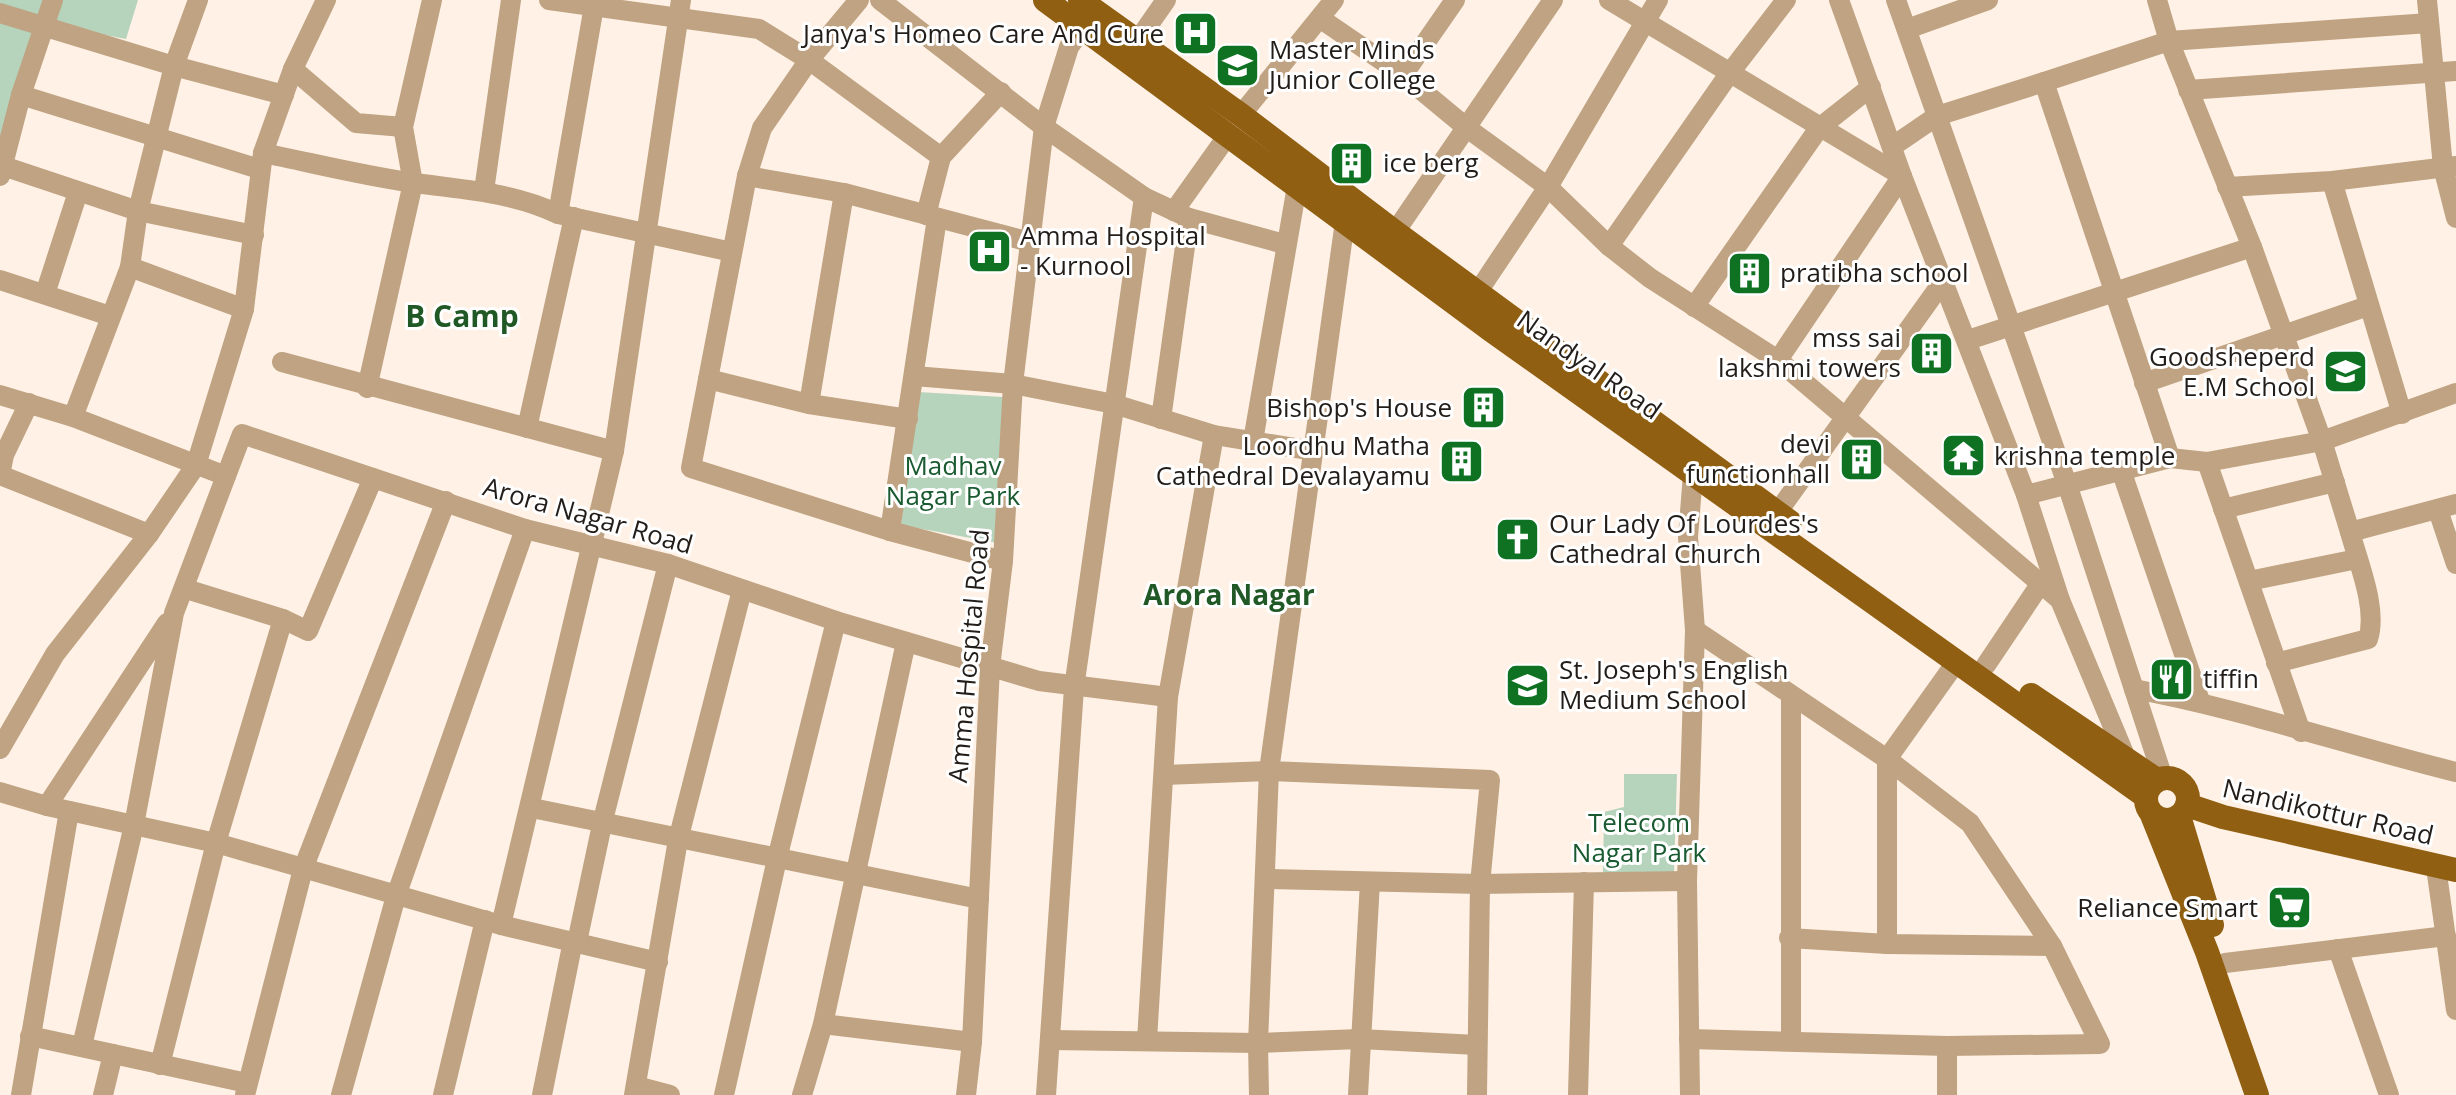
<svg xmlns="http://www.w3.org/2000/svg" width="2456" height="1095" font-family="'Open Sans',sans-serif">
  <rect width="100%" height="100%" fill="#fff1e5"/>
  <g fill="#b6d3bc">
    <path d="M0,0h138l-12,39 -85,-16 -41,123z"/>
    <path d="M918,392l85,5 -6,146 -96,-18z"/>
    <path d="M1624,774h53l-3,99h-71l1,-61 20,-5z"/>
  </g>
  <g fill="none" stroke-linecap="round" stroke-linejoin="round">
    <g stroke="#bfa382" stroke-width="20">
      <path d="M549,0l210,29 50,31 132,97"/>
      <path d="M880,0l164,127 100,70 45,21 95,26"/>
      <path d="M1609,0l293,176 -124,184"/>
      <path d="M1839,0l63,176 124,319 34,105 66,158"/>
      <path d="M1896,0l171,484 96,294"/>
      <path d="M2157,0l12,41 83,206 70,194 28,91 106,-28"/>
      <path d="M2427,0l16,167 13,51"/>
      <path d="M0,13l174,53 110,29"/>
      <path d="M1321,19l82,56 64,53 81,59 61,59 41,32 128,82 282,240"/>
      <path d="M1907,29l81,-29"/>
      <path d="M1136,43l30,-43"/>
      <path d="M293,69l63,54 47,4"/>
      <path d="M1403,75l52,-75"/>
      <path d="M2044,82l125,-41 260,-18"/>
      <path d="M2188,90l268,-19"/>
      <path d="M21,95l238,74"/>
      <path d="M1241,115l93,-115"/>
      <path d="M1893,146l44,-30 107,-34 126,376"/>
      <path d="M263,153c50,10 101,23 152,30 49,7 97,9 143,31l174,38"/>
      <path d="M0,165l138,46 116,24"/>
      <path d="M0,176l21,-81 32,-95"/>
      <path d="M747,176l15,-48 47,-68 50,-60"/>
      <path d="M2332,181l70,233"/>
      <path d="M2227,187l105,-6 124,-15"/>
      <path d="M484,191l27,-191"/>
      <path d="M1174,211l54,-76"/>
      <path d="M558,214l37,-214"/>
      <path d="M926,215l15,-58 60,-65"/>
      <path d="M1345,221l-76,550 221,9 -10,104 -3,211"/>
      <path d="M1395,232l158,-232"/>
      <path d="M1609,246l120,-172 57,-74"/>
      <path d="M130,267l114,42"/>
      <path d="M0,280l110,36"/>
      <path d="M1477,293l71,-106 110,-187"/>
      <path d="M45,294l33,-102"/>
      <path d="M1694,307l125,-179 52,-41"/>
      <path d="M1968,340l284,-93"/>
      <path d="M282,362l332,89"/>
      <path d="M914,376l99,8 101,20 100,31 100,16"/>
      <path d="M708,379l101,25 99,15"/>
      <path d="M2144,383l224,-77"/>
      <path d="M367,388l46,-205 -10,-56 29,-127"/>
      <path d="M0,395l73,22 153,59 16,-42 283,95 143,35 168,57 203,60 129,16"/>
      <path d="M809,404l35,-211"/>
      <path d="M73,417l57,-150 8,-56 36,-145 24,-66"/>
      <path d="M1161,419l28,-201"/>
      <path d="M527,428l47,-211"/>
      <path d="M1253,441l44,-255"/>
      <path d="M2207,462l94,270"/>
      <path d="M2121,470l79,231"/>
      <path d="M0,475l149,59"/>
      <path d="M0,475l4,-20 25,-52"/>
      <path d="M2026,495l144,-37 37,4 115,-21 134,-48"/>
      <path d="M2223,509l112,-27"/>
      <path d="M2438,510l18,54"/>
      <path d="M1777,513l167,-233"/>
      <path d="M890,531l47,-313"/>
      <path d="M1003,561l-113,-30 -199,-63 56,-292 97,17 186,49"/>
      <path d="M2249,581l108,-22"/>
      <path d="M186,589l97,30"/>
      <path d="M1957,661l-70,98v185l165,2"/>
      <path d="M2276,663l92,-24c10,-30 -10,-77 -18,-107"/>
      <path d="M1986,665l55,-82"/>
      <path d="M2134,689c109,20 215,57 322,83"/>
      <path d="M1791,696v344"/>
      <path d="M0,749l55,-95 94,-120 47,-69 48,-156 19,-156 30,-84 33,-69"/>
      <path d="M1164,775l105,-4 -11,272 1,52"/>
      <path d="M0,792l47,14 169,37 285,82 157,37"/>
      <path d="M47,806l120,-183"/>
      <path d="M532,808l447,91"/>
      <path d="M2436,867l20,143"/>
      <path d="M1265,879l215,5 207,-3"/>
      <path d="M501,925l113,-474 67,-451"/>
      <path d="M1789,938l98,6"/>
      <path d="M577,942l26,-122 65,-256"/>
      <path d="M2338,949l51,146"/>
      <path d="M2225,963l221,-27"/>
      <path d="M823,1024l149,18"/>
      <path d="M30,1036l217,47"/>
      <path d="M1689,1039l258,7 153,-2 -48,-98 -82,-123 -83,-64 -192,-129"/>
      <path d="M1051,1040l207,3 102,-4 117,6"/>
      <path d="M1147,1040l21,-343 46,-262"/>
      <path d="M82,1046l52,-221 40,-212 52,-137"/>
      <path d="M1947,1046v49"/>
      <path d="M160,1065l56,-222 67,-224 25,12 65,-153"/>
      <path d="M636,1086l34,9"/>
      <path d="M21,1095l48,-284"/>
      <path d="M103,1095l10,-41"/>
      <path d="M245,1095l58,-226 143,-368"/>
      <path d="M341,1095l55,-199 129,-367"/>
      <path d="M443,1095l42,-175"/>
      <path d="M542,1095l31,-154"/>
      <path d="M634,1095l44,-255 64,-250"/>
      <path d="M724,1095l53,-236 59,-238"/>
      <path d="M802,1095l21,-71 83,-382"/>
      <path d="M966,1095l6,-53 18,-375 13,-106 10,-177 31,-257 25,-80 21,-30"/>
      <path d="M1046,1095l28,-407 70,-491"/>
      <path d="M1358,1095l12,-213"/>
      <path d="M1578,1095l6,-213"/>
      <path d="M1690,1095l-3,-214 8,-251 -7,-93 5,-63"/>
    </g>
    <g stroke="#905f11" stroke-width="24">
      <path d="M1045,0l446,330 654,466"/>
      <path d="M1080,0l161,115 154,117 395,290"/>
      <path d="M2031,695l126,85"/>
      <circle cx="2167" cy="799" r="21"/>
      <path d="M2187,805l36,12 233,53"/>
      <path d="M2152,815l55,137 50,143"/>
      <path d="M2179,816l33,109"/>
    </g>
  </g>
  <defs>
    <symbol id="hospital-square" viewBox="-11 -11 22 22"><rect x="-9" y="-9" width="18" height="18" rx="4" fill="#0f7222" stroke="#fff"/><path d="M-5-5h3v3.5h4V-5h3V5h-3V1.5h-4V5h-3Z" fill="#fff"/></symbol>
    <symbol id="university-square" viewBox="-11 -11 22 22"><rect x="-9" y="-9" width="18" height="18" rx="4" fill="#0f7222" stroke="#fff"/><path d="M0-5L7-2L0 1L-7-2ZM-4 1L0 2.5L4 1V4Q0 6-4 4Z" fill="#fff"/></symbol>
    <symbol id="building-square" viewBox="-11 -11 22 22"><rect x="-9" y="-9" width="18" height="18" rx="4" fill="#0f7222" stroke="#fff"/><path d="M-4-6H4V6H1V3H-1V6H-4ZM-2.5-4.3h1.7v1.8h-1.7ZM.8-4.3h1.7v1.8H.8ZM-2.5-1h1.7V.8h-1.7ZM.8-1h1.7V.8H.8Z" fill="#fff"/></symbol>
    <symbol id="school-square" viewBox="-11 -11 22 22"><rect x="-9" y="-9" width="18" height="18" rx="4" fill="#0f7222" stroke="#fff"/><path d="M0-5L7-2L0 1L-7-2ZM-4 1L0 2.5L4 1V4Q0 6-4 4Z" fill="#fff"/></symbol>
    <symbol id="temple-square" viewBox="-11 -11 22 22"><rect x="-9" y="-9" width="18" height="18" rx="4" fill="#0f7222" stroke="#fff"/><path d="M0-6L5-2H3V0L6.5 2.5H4V6H1.5V3h-3V6H-4V2.5H-6.5L-3 0V-2H-5Z" fill="#fff"/></symbol>
    <symbol id="church-square" viewBox="-11 -11 22 22"><rect x="-9" y="-9" width="18" height="18" rx="4" fill="#0f7222" stroke="#fff"/><path d="M-1.2-6h2.4v3.5h3.3v2.4h-3.3V6h-2.4V-.1h-3.3v-2.4h3.3Z" fill="#fff"/></symbol>
    <symbol id="restaurant-square" viewBox="-11 -11 22 22"><rect x="-9" y="-9" width="18" height="18" rx="4" fill="#0f7222" stroke="#fff"/><path d="M-5-6h1v4h1v-4h1v4h1v-4h1v5L-1.5 .5V6h-2V.5L-5-1ZM5-6V6H3V1.5H1.5Q1.5-4 5-6Z" fill="#fff"/></symbol>
    <symbol id="supermarket-square" viewBox="-11 -11 22 22"><rect x="-9" y="-9" width="18" height="18" rx="4" fill="#0f7222" stroke="#fff"/><path d="M-6-5.5h2.5l.6 2H6L4.5 2H-2.5L-4.4-4H-6ZM-1.5 3.2a1.3 1.3 0 1 0 .1 0ZM3 3.2a1.3 1.3 0 1 0 .1 0Z" fill="#fff"/></symbol>
  </defs>
  <g fill-rule="evenodd">
    <use href="#hospital-square" x="1170" y="8" width="51" height="51"/>
    <use href="#university-square" x="1212" y="40" width="51" height="51"/>
    <use href="#building-square" x="1326" y="138" width="51" height="51"/>
    <use href="#hospital-square" x="964" y="226" width="51" height="51"/>
    <use href="#building-square" x="1724" y="248" width="51" height="51"/>
    <use href="#building-square" x="1906" y="328" width="51" height="51"/>
    <use href="#school-square" x="2320" y="346" width="51" height="51"/>
    <use href="#building-square" x="1458" y="382" width="51" height="51"/>
    <use href="#temple-square" x="1938" y="430" width="51" height="51"/>
    <use href="#building-square" x="1836" y="434" width="51" height="51"/>
    <use href="#building-square" x="1436" y="436" width="51" height="51"/>
    <use href="#church-square" x="1492" y="514" width="51" height="51"/>
    <use href="#restaurant-square" x="2146" y="654" width="51" height="51"/>
    <use href="#school-square" x="1502" y="660" width="51" height="51"/>
    <use href="#supermarket-square" x="2264" y="882" width="51" height="51"/>
  </g>
  <g text-anchor="middle" stroke-width="6" stroke-linejoin="round" paint-order="stroke">
    <g font-size="26" fill="#221d19" stroke="#fff" text-anchor="start">
      <text x="1164" y="43" text-anchor="end">Janya's Homeo Care And Cure</text>
      <text x="1269" y="59">Master Minds<tspan x="1269" dy="30">Junior College</tspan></text>
      <text x="1383" y="172">ice berg</text>
      <text x="1020" y="245">Amma Hospital<tspan x="1020" dy="30">- Kurnool</tspan></text>
      <text x="1780" y="282">pratibha school</text>
      <text x="1901" y="347" text-anchor="end">mss sai<tspan x="1901" dy="30">lakshmi towers</tspan></text>
      <text x="2315" y="366" text-anchor="end">Goodsheperd<tspan x="2315" dy="30">E.M School</tspan></text>
      <text x="1452" y="417" text-anchor="end">Bishop's House</text>
      <text x="1830" y="453" text-anchor="end">devi<tspan x="1830" dy="30">functionhall</tspan></text>
      <text x="1430" y="455" text-anchor="end">Loordhu Matha<tspan x="1430" dy="30">Cathedral Devalayamu</tspan></text>
      <text x="1994" y="465">krishna temple</text>
      <text x="1549" y="533">Our Lady Of Lourdes's<tspan x="1549" dy="30">Cathedral Church</tspan></text>
      <text x="1559" y="679">St. Joseph's English<tspan x="1559" dy="30">Medium School</tspan></text>
      <text x="2203" y="688">tiffin</text>
      <text x="2258" y="917" text-anchor="end">Reliance Smart</text>
    </g>
    <g font-size="26" fill="#221d19" stroke="#fff">
      <text transform="translate(1589 365) rotate(35)" y="9">Nandyal Road</text>
      <text transform="translate(588 516) rotate(16)" y="9">Arora Nagar Road</text>
      <text transform="translate(969 656) rotate(-85)" y="9">Amma Hospital Road</text>
      <text transform="translate(2328 812) rotate(13)" y="9">Nandikottur Road</text>
    </g>
    <g font-size="26" fill="#195a30" stroke="#fff">
      <text x="953" y="475">Madhav<tspan x="953" dy="30">Nagar Park</tspan></text>
      <text x="1639" y="832">Telecom<tspan x="1639" dy="30">Nagar Park</tspan></text>
    </g>
    <g font-size="28" font-weight="bold" fill="#215926" stroke="#fff">
      <text x="1229" y="605">Arora Nagar</text>
    </g>
    <g font-size="30" font-weight="bold" fill="#215926" stroke="#fff">
      <text x="462" y="327">B Camp</text>
    </g>
  </g>
</svg>
